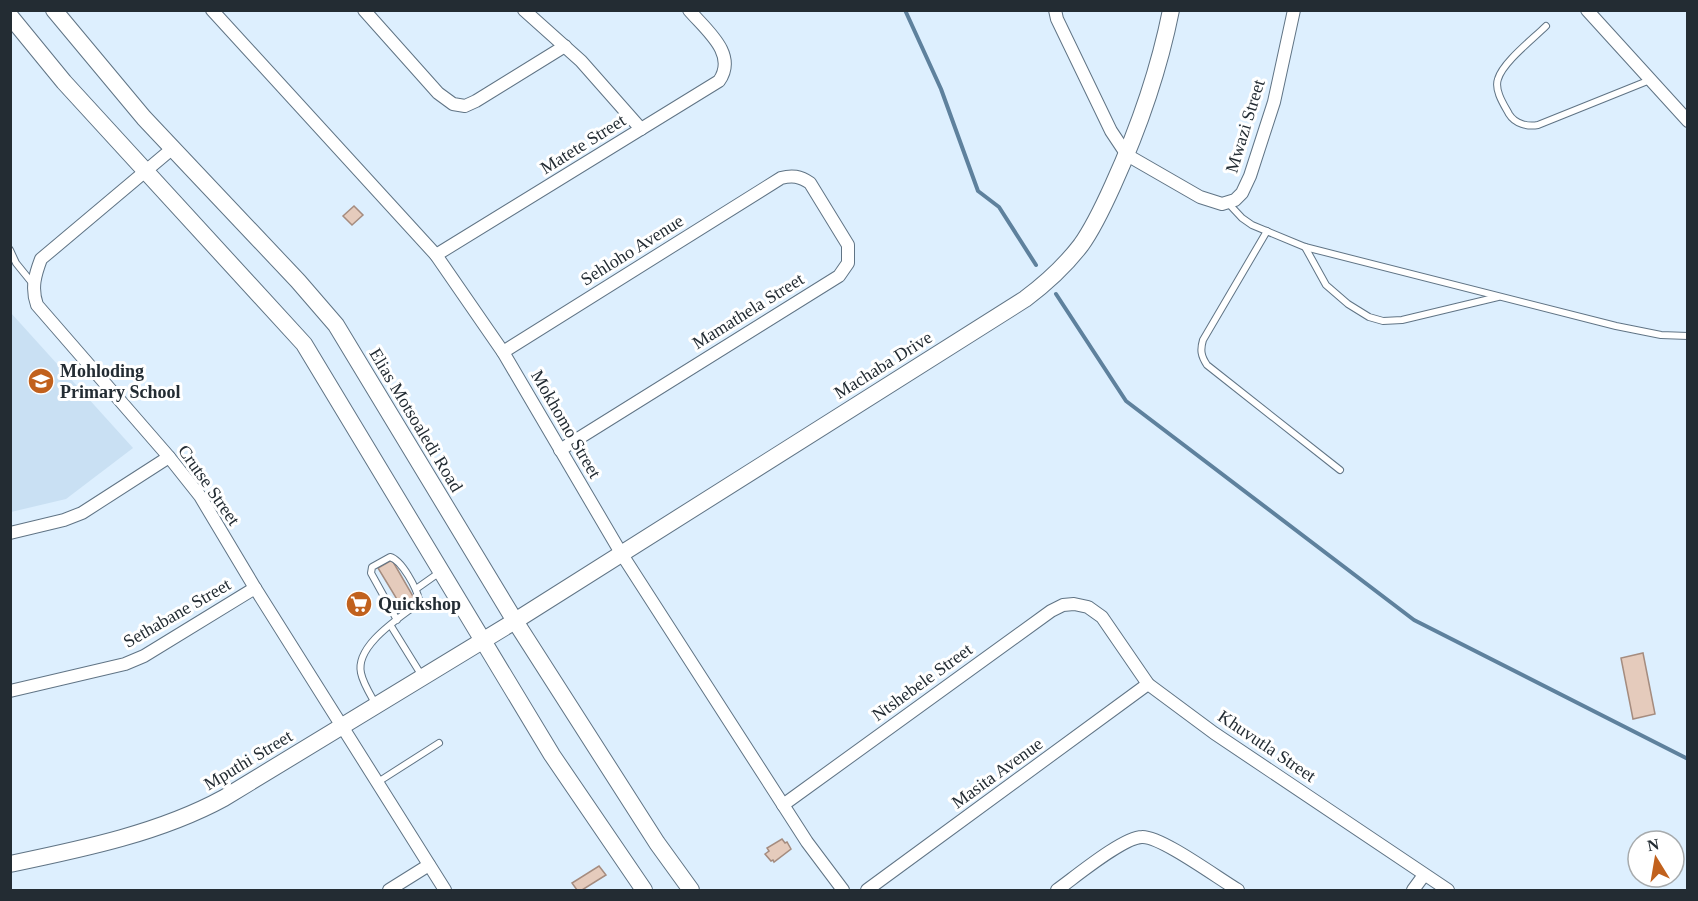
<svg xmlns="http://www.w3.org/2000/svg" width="1698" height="901" font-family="'Times New Roman',serif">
  <rect width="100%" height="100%" fill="#ddeffe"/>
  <path fill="#c9e0f3" d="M11,313l122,135 -67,51 -55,13z"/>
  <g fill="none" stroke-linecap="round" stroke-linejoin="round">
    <g stroke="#5e819d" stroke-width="4">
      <path d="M905,10l36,79 37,102 21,16 37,58"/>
      <path d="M1056,294l70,107 288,219 274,139"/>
    </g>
  </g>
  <g fill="#e5cbbc" stroke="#a58c7f" stroke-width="1.5">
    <path d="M354,206l9,9 -11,10 -9,-9z"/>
    <path d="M392,560l22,38 -13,8 -23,-38z"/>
    <path d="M1643,653l12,61 -22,5 -12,-61z"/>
    <path d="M782,839l3,4 2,-1 4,7 -17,13 -1,-2 -2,1 -6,-7 4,-3 -2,-3z"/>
    <path d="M599,866l7,9 -24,15h-5l-5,-7z"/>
  </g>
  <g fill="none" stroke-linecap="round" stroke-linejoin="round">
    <defs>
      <g id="lane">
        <path d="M1546,26c-13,13 -43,36 -48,53 -4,11 6,26 11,35 6,10 19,13 29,11l112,-45"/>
        <path d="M1228,203l14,15 10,7 53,22 311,79 45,9 27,1"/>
        <path d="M1267,231l-64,109c-3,10 -2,16 4,25l133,105"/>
        <path d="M1305,247l21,38 22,19 21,13 14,4 19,-1 96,-23"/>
        <path d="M10,250l6,13 17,21"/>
        <path d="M416,589l24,-17"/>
        <path d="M391,626l31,50"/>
        <path d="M375,703c-5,-9 -12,-20 -14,-30 -6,-27 37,-54 55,-68l3,-5c-2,-11 -17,-40 -29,-43l-18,10 -1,6 26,47"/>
        <path d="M378,782l61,-39"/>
      </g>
      <g id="street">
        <path d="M212,10l224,245 67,97 118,201 186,289 36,48"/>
        <path d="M364,10l74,83 15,11 12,2 11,-5 89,-55"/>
        <path d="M524,10l57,51 60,68"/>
        <path d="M1055,10l2,9 54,112 16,24 73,42 22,7 13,-4 7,-7 8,-17 24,-74 20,-92"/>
        <path d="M1587,10l101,111"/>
        <path d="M173,148l-132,111c-6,16 -10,29 -4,46l132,152 31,39 55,92 190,302"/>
        <path d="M436,255l283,-174c19,-27 -13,-51 -30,-71"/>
        <path d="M503,352l278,-174c11,-3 19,-2 29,5l38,62v18l-9,13 -279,174"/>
        <path d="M10,533l54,-13 18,-7 87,-56"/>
        <path d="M10,691l115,-27 19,-8 111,-68"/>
        <path d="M783,805l268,-194 12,-6 11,-1 14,3 14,10 46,67 66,49 234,157"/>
        <path d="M389,890l40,-25"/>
        <path d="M867,890l281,-206"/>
        <path d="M1057,890c17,-12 66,-53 85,-53 19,-1 77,42 96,53"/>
        <path d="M1413,890l11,-15"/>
      </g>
      <g id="secondary">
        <path d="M54,10l90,108 154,163 38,44 179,296 142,222 34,47"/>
        <path d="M10,16l54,66 240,262 248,411 92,135"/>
        <path d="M10,864c72,-15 150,-31 214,-66l291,-177 510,-322c20,-15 40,-33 56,-54 13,-18 23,-40 32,-60 25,-55 46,-115 58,-175"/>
      </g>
    </defs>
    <use href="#lane" stroke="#607485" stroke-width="8"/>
    <use href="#street" stroke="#607485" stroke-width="14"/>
    <use href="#secondary" stroke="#607485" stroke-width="18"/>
    <use href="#lane" stroke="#fff" stroke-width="6"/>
    <use href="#street" stroke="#fff" stroke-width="12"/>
    <use href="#secondary" stroke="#fff" stroke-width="16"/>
  </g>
  <defs>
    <symbol id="school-disc" viewBox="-11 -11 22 22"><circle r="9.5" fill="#c1611d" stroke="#fff"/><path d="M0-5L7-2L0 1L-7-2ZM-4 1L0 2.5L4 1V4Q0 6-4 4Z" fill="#fff"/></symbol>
    <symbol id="supermarket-disc" viewBox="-11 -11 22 22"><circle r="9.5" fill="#c1611d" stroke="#fff"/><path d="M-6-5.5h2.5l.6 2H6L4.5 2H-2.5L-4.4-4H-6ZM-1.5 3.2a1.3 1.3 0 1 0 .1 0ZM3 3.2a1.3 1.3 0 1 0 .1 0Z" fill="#fff"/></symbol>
  </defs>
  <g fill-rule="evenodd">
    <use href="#school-disc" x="26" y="366" width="30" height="30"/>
    <use href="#supermarket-disc" x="344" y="589" width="30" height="30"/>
  </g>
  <g text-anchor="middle" stroke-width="6" stroke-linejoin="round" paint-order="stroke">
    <g font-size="18" fill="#232c33" stroke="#fff">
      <text transform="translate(1245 126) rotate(-73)" y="6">Mwazi Street</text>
      <text transform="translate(583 144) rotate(-32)" y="6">Matete Street</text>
      <text transform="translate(632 250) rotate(-32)" y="6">Sehloho Avenue</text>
      <text transform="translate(748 311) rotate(-32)" y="6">Mamathela Street</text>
      <text transform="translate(883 365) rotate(-32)" y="6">Machaba Drive</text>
      <text transform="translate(416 420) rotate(59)" y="6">Elias Motsoaledi Road</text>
      <text transform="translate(566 424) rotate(60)" y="6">Mokhomo Street</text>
      <text transform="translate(209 485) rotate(55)" y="6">Crutse Street</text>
      <text transform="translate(177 613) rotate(-30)" y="6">Sethabane Street</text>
      <text transform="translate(922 682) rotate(-36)" y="6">Ntshebele Street</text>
      <text transform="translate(1267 746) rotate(34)" y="6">Khuvutla Street</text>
      <text transform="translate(248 760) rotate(-31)" y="6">Mputhi Street</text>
      <text transform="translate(997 773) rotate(-36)" y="6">Masita Avenue</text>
    </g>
    <g font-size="18" font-weight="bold" fill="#232c33" stroke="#fff" text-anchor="start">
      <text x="60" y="377">Mohloding<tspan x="60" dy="21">Primary School</tspan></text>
      <text x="378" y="610">Quickshop</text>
    </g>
  </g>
  <rect width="1698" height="901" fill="none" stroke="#232c33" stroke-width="24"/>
  <g transform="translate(1656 859) rotate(349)"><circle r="28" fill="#ffffff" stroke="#a7abad" stroke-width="1.5"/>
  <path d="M0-4.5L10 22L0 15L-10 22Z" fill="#c1611d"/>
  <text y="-9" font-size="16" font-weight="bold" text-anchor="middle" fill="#232c33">N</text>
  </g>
</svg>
